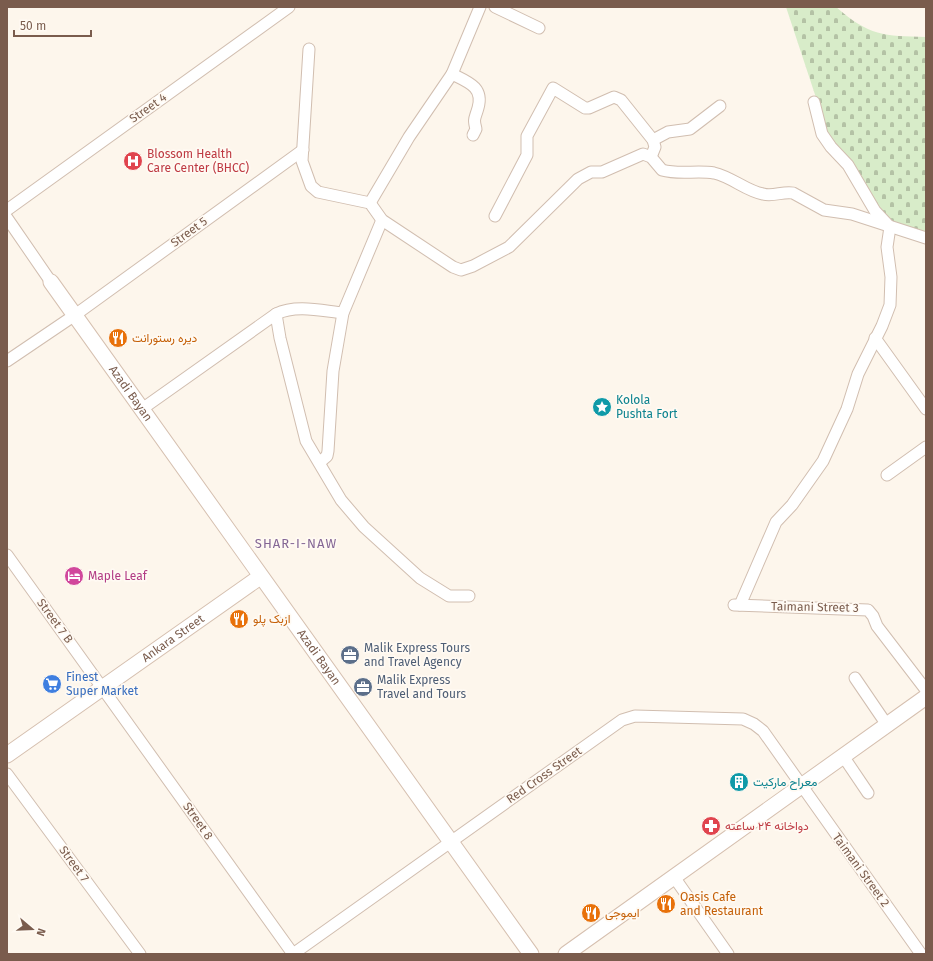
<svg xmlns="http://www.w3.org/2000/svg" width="933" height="961" font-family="'Fira Sans',Vazirmatn,sans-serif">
  <defs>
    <pattern id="cemetery-stones" width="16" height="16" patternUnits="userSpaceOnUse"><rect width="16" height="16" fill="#d8ecc9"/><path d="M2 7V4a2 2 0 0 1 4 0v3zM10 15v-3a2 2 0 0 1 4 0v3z" fill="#b4c2a5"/></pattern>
  </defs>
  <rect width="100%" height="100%" fill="#fdf6ec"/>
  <path fill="url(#cemetery-stones)" d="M786,7h50c33,29 48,29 90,30v196l-33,-11 -18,-20 -30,-49 -15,-13z"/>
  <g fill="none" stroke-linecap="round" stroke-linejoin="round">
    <defs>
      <g id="minor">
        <path d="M495,7l44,21"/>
        <path d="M309,49l-7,112 9,25 7,6 52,11 12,17 71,47 8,3 12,-4 36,-19 69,-68 13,-7h11l41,-18 8,3 11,13c17,5 35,0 52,3 18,4 32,18 49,21 10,3 20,-3 30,-1l31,17 28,4 74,24"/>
        <path d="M452,74c16,8 32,13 26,34 -3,11 -5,10 -2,21l-3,6"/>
        <path d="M653,140l15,-8 22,-3 30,-23"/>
        <path d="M370,203l39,-66 43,-63 28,-67"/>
        <path d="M7,210l282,-203"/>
        <path d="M495,216l32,-61v-19l26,-48 32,20h4l25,-11 7,3 32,40 2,7 -4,10"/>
        <path d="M7,218l44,64"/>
        <path d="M276,314c20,-10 47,-3 67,-1"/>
        <path d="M875,338l51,71"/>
        <path d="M7,361l68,-46 228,-165"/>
        <path d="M142,409l134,-95 4,24 26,103 35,59 23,27 56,51 29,18h20"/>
        <path d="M320,462l7,-6 1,-5 5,-80 10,-58 39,-93"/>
        <path d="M887,475l39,-28"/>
        <path d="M7,555l286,399"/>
        <path d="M734,605l134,5 5,6 4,10 49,64"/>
        <path d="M740,605l36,-83 16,-17 31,-44 24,-52 11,-35 24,-48 8,-21 1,-28 -4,-30 3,-20 -15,-16 -27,-46 -17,-18 -9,-13 -8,-32"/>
        <path d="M855,678l32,47"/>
        <path d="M843,756l25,37"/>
        <path d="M7,774l133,180"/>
        <path d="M674,877l54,77"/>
        <path d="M293,954l329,-234 13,-4 108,3 11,5 9,7 158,223"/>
      </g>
      <g id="secondary">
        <path id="s1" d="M51,282l480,672"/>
        <path id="s2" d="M7,755l253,-178"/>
        <path d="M566,954l360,-257"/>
      </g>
    </defs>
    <use href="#minor" stroke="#d1beb0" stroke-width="13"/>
    <use href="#secondary" stroke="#d6c0b0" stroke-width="17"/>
    <use href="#minor" stroke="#fff" stroke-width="11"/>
    <use href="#secondary" stroke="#fff" stroke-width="15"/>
  </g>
  <defs>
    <symbol id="hospital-disc" viewBox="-11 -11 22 22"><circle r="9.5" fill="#e0444e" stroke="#fffaf3"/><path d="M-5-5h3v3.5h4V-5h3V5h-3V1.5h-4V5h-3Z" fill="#fff"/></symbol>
    <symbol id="restaurant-disc" viewBox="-11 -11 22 22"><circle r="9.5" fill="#e8710a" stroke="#fffaf3"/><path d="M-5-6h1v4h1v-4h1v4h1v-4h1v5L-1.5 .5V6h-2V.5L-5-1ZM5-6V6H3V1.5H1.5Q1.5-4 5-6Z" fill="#fff"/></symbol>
    <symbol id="sight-disc" viewBox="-11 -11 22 22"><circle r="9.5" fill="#0f9aa8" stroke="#fffaf3"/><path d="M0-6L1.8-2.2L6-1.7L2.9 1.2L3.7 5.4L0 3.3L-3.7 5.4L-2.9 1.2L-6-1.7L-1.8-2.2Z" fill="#fff"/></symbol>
    <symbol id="hotel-disc" viewBox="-11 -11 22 22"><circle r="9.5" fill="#d1479c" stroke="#fffaf3"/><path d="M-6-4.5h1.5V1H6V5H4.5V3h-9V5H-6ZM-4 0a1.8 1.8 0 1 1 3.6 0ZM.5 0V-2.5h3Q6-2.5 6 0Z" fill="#fff"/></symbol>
    <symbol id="office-disc" viewBox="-11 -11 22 22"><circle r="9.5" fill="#5c6f8a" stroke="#fffaf3"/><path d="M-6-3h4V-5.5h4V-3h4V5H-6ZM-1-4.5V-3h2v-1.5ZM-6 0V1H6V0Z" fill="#fff"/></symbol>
    <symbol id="supermarket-disc" viewBox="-11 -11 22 22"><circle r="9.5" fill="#3f7fe0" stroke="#fffaf3"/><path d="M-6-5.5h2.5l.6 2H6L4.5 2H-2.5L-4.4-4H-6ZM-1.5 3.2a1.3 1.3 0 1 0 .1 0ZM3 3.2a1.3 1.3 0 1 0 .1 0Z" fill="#fff"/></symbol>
    <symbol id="building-disc" viewBox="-11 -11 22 22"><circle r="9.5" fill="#0f9aa8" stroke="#fffaf3"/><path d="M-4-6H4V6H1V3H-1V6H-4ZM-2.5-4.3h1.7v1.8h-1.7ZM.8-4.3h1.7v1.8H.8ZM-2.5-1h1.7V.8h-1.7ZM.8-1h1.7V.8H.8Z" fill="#fff"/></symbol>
    <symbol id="pharmacy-disc" viewBox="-11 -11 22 22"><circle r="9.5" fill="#e0444e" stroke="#fffaf3"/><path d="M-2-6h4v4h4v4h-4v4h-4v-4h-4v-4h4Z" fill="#fff"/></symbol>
  </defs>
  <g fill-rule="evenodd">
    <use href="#hospital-disc" x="122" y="150" width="22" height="22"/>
    <use href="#restaurant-disc" x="107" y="327" width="22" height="22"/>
    <use href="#sight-disc" x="591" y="396" width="22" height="22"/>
    <use href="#hotel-disc" x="63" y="565" width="22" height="22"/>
    <use href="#restaurant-disc" x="228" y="608" width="22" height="22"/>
    <use href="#office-disc" x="339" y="644" width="22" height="22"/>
    <use href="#supermarket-disc" x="41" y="673" width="22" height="22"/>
    <use href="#office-disc" x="352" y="676" width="22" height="22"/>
    <use href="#building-disc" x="728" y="771" width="22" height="22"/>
    <use href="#pharmacy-disc" x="700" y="815" width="22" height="22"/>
    <use href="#restaurant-disc" x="655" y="893" width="22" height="22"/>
    <use href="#restaurant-disc" x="580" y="902" width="22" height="22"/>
  </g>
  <g text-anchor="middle" stroke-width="3.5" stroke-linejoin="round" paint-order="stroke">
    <g font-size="12" fill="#7a5c4d" stroke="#fffaf3">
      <text transform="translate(148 108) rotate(-35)" y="4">Street 4</text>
      <text transform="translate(189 232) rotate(-36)" y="4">Street 5</text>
      <text dy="4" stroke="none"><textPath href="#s1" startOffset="137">Azadi Bayan</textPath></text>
      <text transform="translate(815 607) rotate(1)" y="4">Taimani Street 3</text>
      <text transform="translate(55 621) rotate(54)" y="4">Street 7 B</text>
      <text dy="4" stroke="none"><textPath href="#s2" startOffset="203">Ankara Street</textPath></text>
      <text dy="4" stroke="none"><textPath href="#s1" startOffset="461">Azadi Bayan</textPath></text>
      <text transform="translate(544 775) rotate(-35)" y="4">Red Cross Street</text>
      <text transform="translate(198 821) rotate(55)" y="4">Street 8</text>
      <text transform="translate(74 864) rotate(54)" y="4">Street 7</text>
      <text transform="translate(861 870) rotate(54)" y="4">Taimani Street 2</text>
    </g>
    <g font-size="12" fill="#be3a42" stroke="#fffaf3" text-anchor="start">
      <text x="147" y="158">Blossom Health<tspan x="147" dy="14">Care Center (BHCC)</tspan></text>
      <text x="725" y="830">دواخانه ۲۴ ساعته</text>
    </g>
    <g font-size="12" fill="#c56008" stroke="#fffaf3" text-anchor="start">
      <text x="132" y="342">دیره رستورانت</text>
      <text x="253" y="623">ازبک پلو</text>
      <text x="680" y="901">Oasis Cafe<tspan x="680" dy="14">and Restaurant</tspan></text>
      <text x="605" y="917">ایموجی</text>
    </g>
    <g font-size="12" fill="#0d838f" stroke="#fffaf3" text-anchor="start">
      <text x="616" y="404">Kolola<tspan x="616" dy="14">Pushta Fort</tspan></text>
      <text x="753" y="786">معراح مارکیت</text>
    </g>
    <g font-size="12" fill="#b23c85" stroke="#fffaf3" text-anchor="start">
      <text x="88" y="580">Maple Leaf</text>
    </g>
    <g font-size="12" fill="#4e5e75" stroke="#fffaf3" text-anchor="start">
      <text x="364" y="652">Malik Express Tours<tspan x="364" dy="14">and Travel Agency</tspan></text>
      <text x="377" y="684">Malik Express<tspan x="377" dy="14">Travel and Tours</tspan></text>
    </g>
    <g font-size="12" fill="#366cbe" stroke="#fffaf3" text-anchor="start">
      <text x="66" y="681">Finest<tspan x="66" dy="14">Super Market</tspan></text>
    </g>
    <g font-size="13" letter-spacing="1" fill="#846695" stroke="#fffaf3">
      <text x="296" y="548">SHAR-I-NAW</text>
    </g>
  </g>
  <rect width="933" height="961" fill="none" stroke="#7a5c4d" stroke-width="16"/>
  <g transform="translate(32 929) rotate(109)" stroke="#fffaf3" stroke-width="3" paint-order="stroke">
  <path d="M0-3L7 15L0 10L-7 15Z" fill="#7a5c4d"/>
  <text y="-6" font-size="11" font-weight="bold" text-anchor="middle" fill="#7a5c4d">N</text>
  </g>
  <path d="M14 30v6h77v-6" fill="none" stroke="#7a5c4d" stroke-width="2"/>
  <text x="20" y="30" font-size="12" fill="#7a5c4d" stroke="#fffaf3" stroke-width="3" paint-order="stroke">50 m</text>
</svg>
